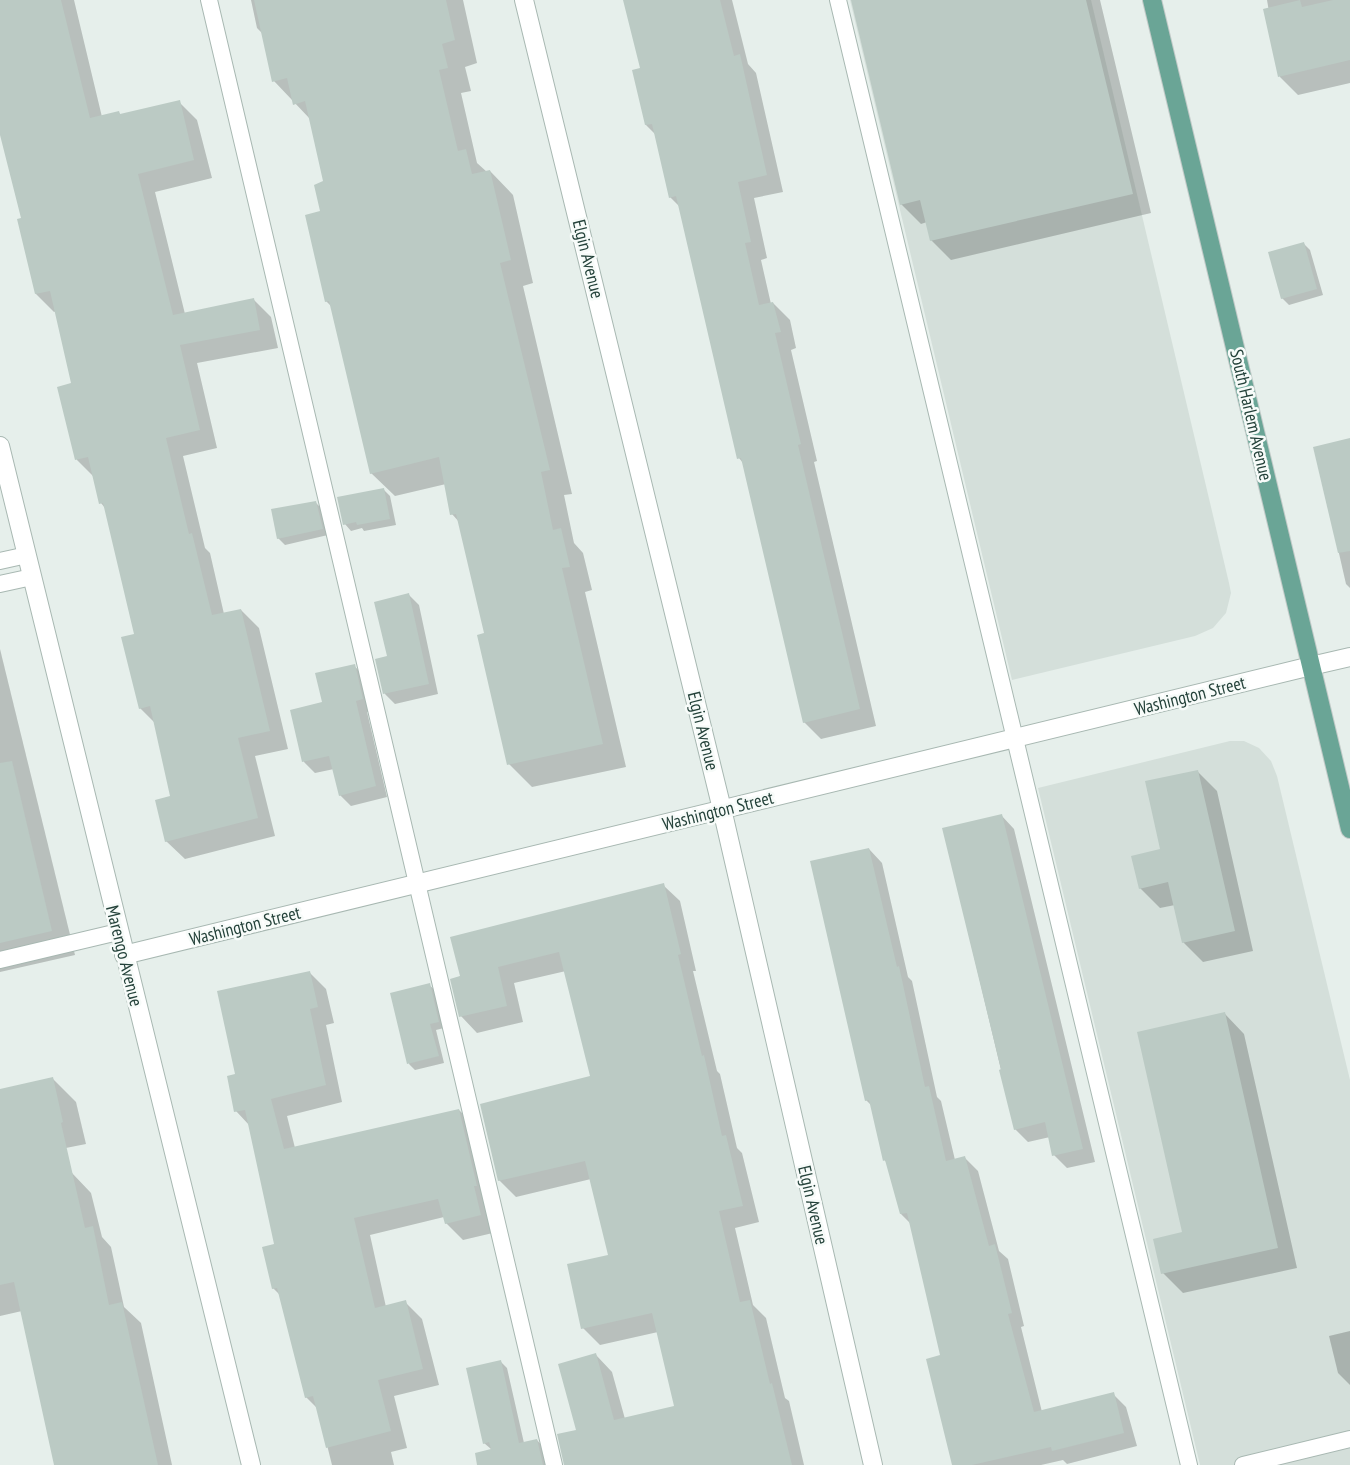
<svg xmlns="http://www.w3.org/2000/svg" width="1350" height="1465" font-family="'PT Sans Narrow',sans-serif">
  <rect width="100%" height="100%" fill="#e6efeb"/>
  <g fill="#d4dfda">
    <path d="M850,0h241l138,583 2,10 -5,20 -13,15 -18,8 -183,44z"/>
    <path d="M1230,741h14l15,7 12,13 6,15 73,304v385h-150l-162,-677z"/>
  </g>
  <g fill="#0003">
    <path d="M0,0h74l28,117 17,-4 2,2 58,-13 18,18 15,58 -57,14 30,122 68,-15 18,18 7,31 -81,15 20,85 -34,8 22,92 5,5 14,61 17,-4 18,18 29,121 -33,7 20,80 -90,23 -19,-18 6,-44 -17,-74 -15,-15 -4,-73 -31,-127 -4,-5 -7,-26 -17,-17 -18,-72 14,-4 -17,-73 -2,1 -18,-18 -13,-74 -23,-98z"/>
    <path d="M251,0h212l14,63 -12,4 6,24 -10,2 16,70 10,9 3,-1 23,24 20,88 -10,3 49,208 -8,1 10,48 9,10 9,37 -7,2 41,175 -94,20 -23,-23 -23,-130 -26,-111 -8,-9 -6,-30 -51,12 -24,-23 -39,-166 -6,-6 -4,-88 3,-31 -14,-62 -37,-39 -11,-47 -6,-6z"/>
    <path d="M625,0h107l16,64 8,9 27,119 -29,6 13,60 -6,2 10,44 2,-1 17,17 6,28 -5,2 26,111 -3,1 62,264 -55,13 -17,-17 -61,-259 -4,-5 -59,-251 -10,-10 -14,-62 -10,-10 -4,-56z"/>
    <path d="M853,0h247l51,213 -200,47 -20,-20 -4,-18 -6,2 -20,-20z"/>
    <path d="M1267,0h83v83l-52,12 -18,-18z"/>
    <path d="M1304,244l6,6 13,45 -34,10 -7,-7z"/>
    <path d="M1350,440v148l-4,-4 -31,-136z"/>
    <path d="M383,489l7,7 6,29 -32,6 -2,-3 -11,3 -6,-7z"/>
    <path d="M316,503l6,6 6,26 -43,10 -7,-7z"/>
    <path d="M409,595l10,10 19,89 -43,10 -10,-10 -8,-34 12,-3z"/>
    <path d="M0,649l75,306 -75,17z"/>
    <path d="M354,666l12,11 7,33 -6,2 20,85 -36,9 -11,-11 -6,-26 -19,4 -11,-11 -12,-51 32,-8z"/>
    <path d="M1197,771l20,20 36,160 -50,11 -20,-20 -8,-37 -15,3 -20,-20 22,-38z"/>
    <path d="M1001,815l13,14 81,333 -28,6 -13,-13 -4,-18 -22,5 -13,-13 -71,-299z"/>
    <path d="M869,849l13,14 26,114 4,4 25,116 4,4 14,59 10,-2 13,13 21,80 9,8 16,67 -3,1 21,85 71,-18 13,13 11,39 -70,18 -4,-4 -22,5h-87l-12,-109 -31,-132 -10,-10 -13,-51 -4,-3 -12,-54 -6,-6z"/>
    <path d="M663,885l17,16 16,70h-3l24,100 3,3 17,74 5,5 17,69 -24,6 18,77 13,13 19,80 4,3 15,64h-239l13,-34 18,-76 16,17 13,47 51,-12 -18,-75 -58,13 -17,-17 27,-72 -19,-77 -75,18 -17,-17 93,-102 -26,-107 -52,12 9,39 -46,11 -16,-17 -9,-36z"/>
    <path d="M310,973l16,16 8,34 -8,2 16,77 -55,14 8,32 164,-38 17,17 21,105 -34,8 -17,-17 -2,-6 -74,18 16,72 19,-5 17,17 17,66 -45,11 13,52 -16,4 3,13h-62l-14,-56 -12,-12 -26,-102 -7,-7 3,-43 -26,-119 -14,-15 1,-36z"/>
    <path d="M429,985l7,6 8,37 -8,2 8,33 -29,7 -6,-6z"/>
    <path d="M1225,1014l19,20 53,234 -114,25 -20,-20 21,-40z"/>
    <path d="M52,1078l24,24 10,42 -86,17v-71z"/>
    <path d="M72,1173l19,20 11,44 9,10 13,60 17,16 31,142h-116l-34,-154 -22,5v-126z"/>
    <path d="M1350,1331v54l-12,-12 -9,-37z"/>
    <path d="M501,1362l6,6 17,75 13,-3 6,7 5,18h-52l-5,-16 -7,-6z"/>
  </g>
  <g fill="#bbcac4">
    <path d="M0,0h61l29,118 29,-7 1,3 60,-14 14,60 -56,14 35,141 81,-17 6,32 -80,15 20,85 -34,8 23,96 3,-1 20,82 29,-6 29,122 -32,7 20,80 -93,24 -10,-42 15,-4 -20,-90 -11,3 -18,-72 13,-3 -31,-131 -4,1 -11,-47 -13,3 -18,-73 14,-4 -21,-92 -15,3 -18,-75 4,-1 -21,-83z"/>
    <path d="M254,0h192l9,40 -13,4 6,24 -9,2 19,81 8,-2 6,25 18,-4 21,90 -11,3 50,207 -9,2 12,58 8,-2 9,39 -8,1 41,176 -96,21 -30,-130 7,-2 -28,-119 -6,1 -11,-58 -69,17 -41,-173 -4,1 -20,-87 15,-4 -6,-26 9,-4 -18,-80 -12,4 -6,-27 -15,4z"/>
    <path d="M623,0h97l14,56 6,-2 27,121 -29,7 13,60 -6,1 14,62 14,-3 8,30 -6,1 26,111 -3,1 62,264 -57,14 -62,-265 -4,1 -61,-263 -7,2 -17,-74 -7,1 -13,-55 8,-2z"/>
    <path d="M851,0h235l47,194 -203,47 -10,-41 -20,5z"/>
    <path d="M1300,0l2,7 31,-7h17v60l-72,17 -15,-68z"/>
    <path d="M1304,242l13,47 -36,10 -13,-47z"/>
    <path d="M1350,438v113l-12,2 -25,-106z"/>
    <path d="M384,488l6,31 -33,6 -1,-3 -13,3 -6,-28z"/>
    <path d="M316,501l7,28 -46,10 -6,-30z"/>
    <path d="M409,593l20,91 -46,10 -8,-35 12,-3 -13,-54z"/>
    <path d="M355,664l8,35 -7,2 20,85 -37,10 -10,-40 -27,6 -12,-52 32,-8 -7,-29z"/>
    <path d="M12,761l40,170 -52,12v-180z"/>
    <path d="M1198,770l37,161 -53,12 -14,-61 -29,7 -8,-33 29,-7 -15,-68z"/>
    <path d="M1002,814l81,335 -31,7 -7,-34 -31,8 -15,-60 2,-1 -59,-241z"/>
    <path d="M869,848l28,119 2,-1 26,121 4,-1 17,75 19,-5 24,90 6,-2 17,69 -4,1 26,98 80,-20 10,41 -72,18 -1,-4 -79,18h-20l-26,-106 14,-4 -33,-142 -7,1 -15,-54 -2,1 -14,-61 -4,1 -55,-240z"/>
    <path d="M664,883l17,71 -3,1 24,101 2,-1 18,81 4,-1 17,71 -24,5 21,91 10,-2 20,84 2,-1 20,82h-228l-7,-31 19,-4 -18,-66 38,-11 18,67 60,-14 -22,-93 -71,16 -14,-65 41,-9 -23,-94 -87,20 -18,-77 110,-28 -31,-124 -61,15 9,39 -48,11 -9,-38 10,-3 -10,-39z"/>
    <path d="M310,971l8,36 -8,2 16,76 -55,14 13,50 175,-40 18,77h-3l7,29 -36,9 -7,-25 -84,19 21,90 31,-8 17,69 -45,11 13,51 -65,17 -13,-52 -8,2 -28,-110 -5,1 -10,-42 12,-3 -29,-134 -11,2 -7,-36 8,-2 -18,-83z"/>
    <path d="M430,983l9,39 -9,2 9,32 -32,8 -17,-71z"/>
    <path d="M1225,1012l53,236 -117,26 -8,-35 29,-7 -45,-200z"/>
    <path d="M53,1077l10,45 -2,1 24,105 8,-2 16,79 13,-3 36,163h-104l-40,-183 -14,3v-196z"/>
    <path d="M501,1360l18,83 18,-4 6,26h-66l-2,-12 16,-4 -2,-7 -6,2 -17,-76z"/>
  </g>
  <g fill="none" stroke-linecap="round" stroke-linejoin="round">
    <defs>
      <g id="service">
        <path d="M209,0l345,1465"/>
        <path d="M838,0l351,1465"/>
        <path d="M0,561l27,-6"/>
        <path d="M0,584l32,-7"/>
        <path d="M0,960l118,-28"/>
        <path d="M1243,1465l107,-26"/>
      </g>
      <g id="minor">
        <path d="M524,0l198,809 151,656"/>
        <path d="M0,446l251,1019"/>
        <path d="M124,955l1187,-289"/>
      </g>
      <path id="tertiary" d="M1311,666l39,-9"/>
      <path id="primary" d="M1152,0l198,829"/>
    </defs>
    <use href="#service" stroke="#a8b8b2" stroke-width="18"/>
    <use href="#minor" stroke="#a8b8b2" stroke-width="20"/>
    <use href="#tertiary" stroke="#a8b8b2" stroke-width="20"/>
    <use href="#primary" stroke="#c2cac8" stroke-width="20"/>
    <use href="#service" stroke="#fff" stroke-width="16"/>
    <use href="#minor" stroke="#fff" stroke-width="18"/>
    <use href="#tertiary" stroke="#fff" stroke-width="18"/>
    <use href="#primary" stroke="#6aa596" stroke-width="18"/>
  </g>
  <g text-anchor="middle" stroke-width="5" stroke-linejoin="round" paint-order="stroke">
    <g font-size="18" fill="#24423a" stroke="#f7fbf9">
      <text transform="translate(588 259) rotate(76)" y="6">Elgin Avenue</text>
      <text transform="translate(1251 415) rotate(77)" y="6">South Harlem Avenue</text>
      <text transform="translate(1190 696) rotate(-14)" y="6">Washington Street</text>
      <text transform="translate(703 731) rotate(76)" y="6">Elgin Avenue</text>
      <text transform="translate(718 811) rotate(-14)" y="6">Washington Street</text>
      <text transform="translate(245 926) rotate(-14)" y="6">Washington Street</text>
      <text transform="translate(124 956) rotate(76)" y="6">Marengo Avenue</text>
      <text transform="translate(813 1205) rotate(77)" y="6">Elgin Avenue</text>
    </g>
  </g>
</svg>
